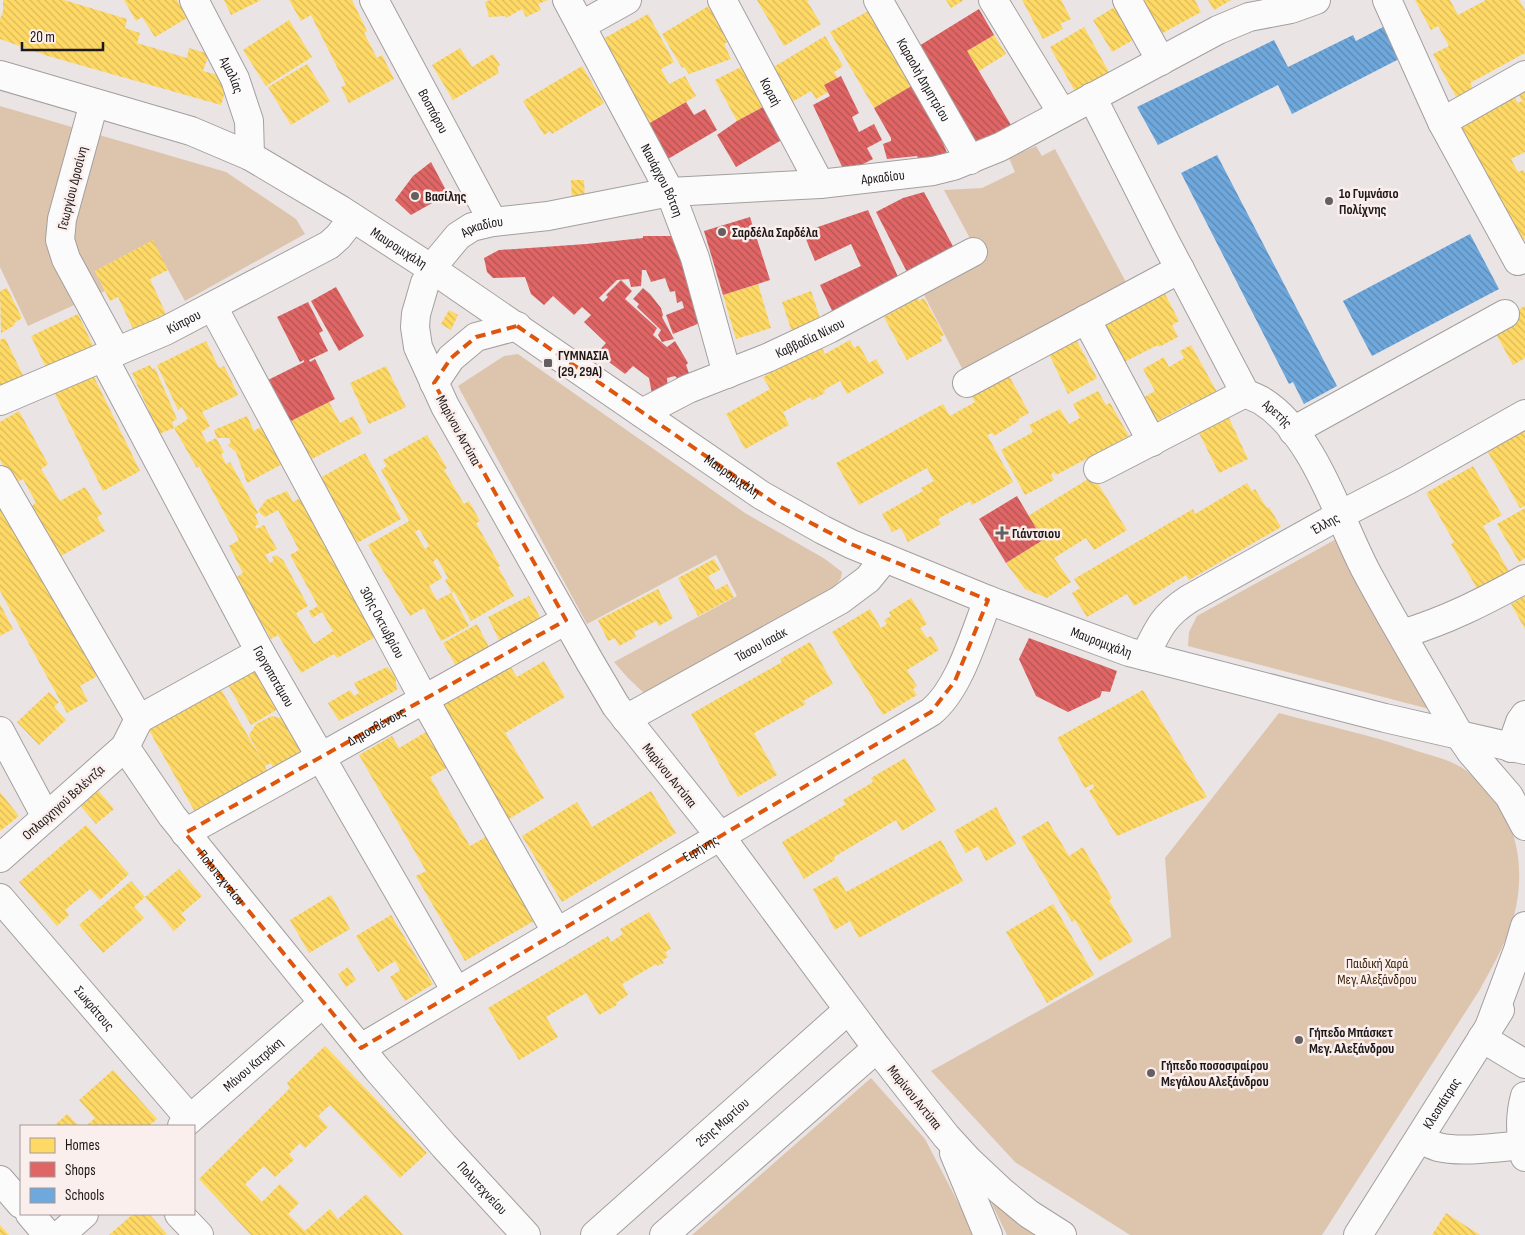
<svg xmlns="http://www.w3.org/2000/svg" width="1525" height="1235" font-family="'Sofia Sans Condensed',sans-serif">
  <defs>
    <pattern id="homes-back-hatch" width="6" height="6" patternUnits="userSpaceOnUse" patternTransform="scale(1.25)"><rect width="6" height="6" fill="#ffd966"/><path d="M-1 5l2 2M0 0l6 6M5-1l2 2" fill="none" stroke="#daba58"/></pattern>
    <pattern id="shops-back-hatch" width="6" height="6" patternUnits="userSpaceOnUse" patternTransform="scale(1.25)"><rect width="6" height="6" fill="#e06666"/><path d="M-1 5l2 2M0 0l6 6M5-1l2 2" fill="none" stroke="#b55353"/></pattern>
    <pattern id="schools-back-hatch" width="6" height="6" patternUnits="userSpaceOnUse" patternTransform="scale(1.25)"><rect width="6" height="6" fill="#6fa8dc"/><path d="M-1 5l2 2M0 0l6 6M5-1l2 2" fill="none" stroke="#5b88b1"/></pattern>
  </defs>
  <rect width="100%" height="100%" fill="#eae4e4"/>
  <g fill="#ddc4ad">
    <path d="M0,106l226,66 70,47 9,15 -120,67 -33,-60 -57,30 10,20 -77,35 -28,-59z"/>
    <path d="M1036,146l6,10 13,-7 73,137 -163,88 -43,-83 58,-34 -36,-67 38,-2 33,-16 -6,-14z"/>
    <path d="M518,354l227,159 80,46 17,13 -1,6 -11,16 -184,101 -18,-17 -14,-16 123,-66 -21,-41 -129,69 -129,-238 46,-30z"/>
    <path d="M1340,537l93,173 -245,-64 1,-14 8,-16z"/>
    <path d="M1279,713c45,12 91,22 135,37 14,5 30,8 43,15 14,7 23,19 33,30 32,34 35,85 22,128 -8,24 -21,46 -33,68l-157,244h-192l-115,-73 -84,-91 240,-134 -6,-79z"/>
    <path d="M871,1078l54,61 50,96h-283z"/>
    <path d="M988,1196l57,39h-38z"/>
  </g>
  <g fill="url(#homes-back-hatch)" fill-rule="evenodd">
    <path d="M3,0h61l63,19 -2,9 15,5 -3,10 50,15 2,-10 20,6 -6,17 22,6 5,-3 -9,31 -173,-49 -48,-17v-20l3,-7z"/>
    <path d="M124,0h53l10,18 -32,19 -13,-20 -6,4z"/>
    <path d="M224,0h37l-30,15z"/>
    <path d="M289,0h63l15,31 -3,2 13,25 5,-3 12,24 -45,24 -8,-16 5,-2 -35,-70 -10,6z"/>
    <path d="M490,0h58l-10,4 3,6 -15,7 -4,-8 -16,9 -1,-2 -16,1 -4,-15z"/>
    <path d="M757,0h53l-3,1 14,23 -37,22z"/>
    <path d="M946,0h18l-13,8z"/>
    <path d="M1022,0h39l10,19 -11,5 3,5 -20,10z"/>
    <path d="M1139,0h56l6,12 -42,23z"/>
    <path d="M1208,0h23l-17,10z"/>
    <path d="M1415,0h35l8,15 28,-15h33l6,10v43l-55,30 3,5 -17,9 -23,-43 16,-8 -11,-20 -7,4z"/>
    <path d="M710,5l21,35 -7,4 7,15 -42,15 -5,-7 -2,1 -20,-34z"/>
    <path d="M1118,5l20,32 -26,15 -19,-32z"/>
    <path d="M870,10l42,76 -38,22 -44,-76z"/>
    <path d="M648,14l26,48 -13,7 8,15 16,-8 11,20 -48,28 -47,-84z"/>
    <path d="M289,20l23,37 -46,29 -23,-36z"/>
    <path d="M1084,27l26,47 -34,19 -26,-46z"/>
    <path d="M994,35l12,19 -27,17 -12,-20z"/>
    <path d="M825,36l18,30 -9,6 4,6 -14,7 4,7 -12,7 -5,-8 -19,11 -20,-34z"/>
    <path d="M460,48l12,19 21,-13 7,11 -3,3 2,5 -46,27 -21,-35z"/>
    <path d="M307,64l23,37 -39,24 -23,-38z"/>
    <path d="M745,65l22,40 -30,16 -22,-41z"/>
    <path d="M582,66l22,37 -52,31 -2,-3 -6,4 -21,-34z"/>
    <path d="M1525,78v74l-14,7 7,13 5,-2 2,3v66l-4,2 -72,-118 61,-33 8,13 4,-2 -9,-17z"/>
    <path d="M571,180h13l1,19 -13,1z"/>
    <path d="M153,240l15,30 -18,9 16,35 -10,4 2,4 -23,11 -17,-36 -8,4 -15,-30z"/>
    <path d="M758,284l13,44 -35,11 -13,-44z"/>
    <path d="M7,288l15,30 -8,5 1,2 -14,8 -1,-42z"/>
    <path d="M1163,290l16,31 -7,4 6,12 -19,10 -1,-2 -42,21 -21,-39z"/>
    <path d="M811,291l10,30 -29,11 -10,-30z"/>
    <path d="M918,298l1,3 5,-3 20,37 -4,2 2,4 -35,19 -23,-43z"/>
    <path d="M1525,306v52l-12,7 -22,-40z"/>
    <path d="M449,310l9,5 -7,15 -10,-6z"/>
    <path d="M78,314l16,34 -47,22 -16,-34z"/>
    <path d="M5,338l22,46 -27,8v-52z"/>
    <path d="M1075,338l22,40 -29,16 -20,-42z"/>
    <path d="M850,340l4,8 5,-3 10,18 7,-4 8,14 -37,21 -7,-13 -16,9 1,3 -13,7 -1,-3 -28,15 6,13 -44,24 -19,-35 44,-25 -7,-12 58,-31 4,8z"/>
    <path d="M206,341l13,27 5,-2 14,29 -36,17 8,14 -9,6 6,11 9,-5 8,14 -3,2 5,10 4,-2 28,51 -3,2 4,9 -4,2 2,3 7,-4 13,24 -12,6 5,8 4,-3 -2,-3 4,-2 7,5 25,46 -12,7 18,31 19,-13 -11,-19 -10,6 -3,-7 9,-5 -28,-51 9,-5 -21,-40 -13,7 -7,-6 8,-11 21,-9 6,11 11,-6 80,136 -47,26 -3,-4 -33,19 -23,-38 -7,4 -36,-61 8,-5 -14,-27 10,-6 -40,-74 -2,2 -23,-40 14,-9 -6,-12 -4,3 -21,-45z"/>
    <path d="M1191,345l26,47 -26,15 -2,-3 -37,20 -13,-24 16,-9 -12,-22 21,-12 5,10 15,-9 -4,-7z"/>
    <path d="M150,365l2,4 3,-1 22,51 -5,3 2,6 -15,6 -27,-61z"/>
    <path d="M386,366l20,41 -37,17 -19,-41z"/>
    <path d="M92,373l48,98 -37,20 -49,-99z"/>
    <path d="M1008,374l21,39 -11,6 1,2 -25,15 -2,-3 -5,2 26,47 -41,23 -2,-4 -32,18 3,5 -33,18 -7,-14 -9,4 -10,-18 41,-23 -2,-3 13,-7 -7,-13 -68,37 -23,-42 107,-59 7,12 25,-14 -4,-8z"/>
    <path d="M1098,391l8,14 4,-2 19,33 -73,39 -2,-3 -3,2 3,6 -29,15 -24,-45 32,-18 -4,-7 31,-16 9,15 11,-6 -7,-14z"/>
    <path d="M329,402l11,21 13,-7 9,17 -52,27 -21,-38z"/>
    <path d="M19,411l29,53 -7,5 19,32 25,-14 17,27 -5,3 8,14 -51,29 -29,-50 11,-7 -13,-24 -10,5 -13,-24v-38z"/>
    <path d="M1227,414l21,45 -29,14 -22,-44z"/>
    <path d="M247,416l7,15 12,-7 20,38 -39,21 -11,-31 -8,-7 3,-3 -2,-4h-12l-3,-8z"/>
    <path d="M1525,430v76l-5,2 -32,-56z"/>
    <path d="M427,435l20,33 -3,2 20,34 5,-3 11,20 -4,2 24,43 -2,1 16,29 -43,25 -17,-29 -2,1 -7,-13 3,-2 -11,-20 -4,4 9,16 -13,8 8,14 14,-7 18,33 -28,15 -17,-33 -14,8 -42,-71 41,-24 -28,-51 6,-4 -4,-6zM419,529l10,17 -4,3 -10,-17z"/>
    <path d="M365,453l36,66 -44,24 -37,-65z"/>
    <path d="M1473,466l29,49 -19,11 29,51 -31,18 -30,-51 3,-2 -28,-49z"/>
    <path d="M1093,476l34,54 -33,20 -8,-12 -32,20 17,24 -24,16 -22,-9 -19,-26 37,-23 -15,-24z"/>
    <path d="M1247,483l5,8 3,-2 12,19 2,-1 12,20 -92,53 -3,-5 -52,31 -7,-12 -40,23 -15,-24 8,-5 -6,-9 119,-70 2,5z"/>
    <path d="M0,494l99,181 -19,11 8,15 -21,12 -67,-122z"/>
    <path d="M1525,508v50l-6,4 -22,-38z"/>
    <path d="M714,559l6,11 -12,6 8,14 11,-6 7,13 -36,19 -20,-38z"/>
    <path d="M658,589l15,29 -14,8 -3,-5 -22,11 2,5 -17,9 -4,-8 -7,3 -10,-21z"/>
    <path d="M529,596l13,25 -42,21 -12,-25z"/>
    <path d="M1525,596v33l-14,-25z"/>
    <path d="M911,598l16,26 -7,4 7,10 4,-2 8,14 -32,20 10,16 -4,3 4,6 -34,20 -51,-83 38,-23 11,19 6,-4 -3,-4 7,-4 -2,-4z"/>
    <path d="M0,604l13,25 -13,7z"/>
    <path d="M477,624l12,23 -33,19 -13,-23z"/>
    <path d="M810,642l23,42 -30,17 3,3 -52,29 23,42 -39,22 -47,-83 91,-52 -2,-3z"/>
    <path d="M544,661l21,36 -60,36 39,65 -35,21 -71,-118 72,-35 7,11z"/>
    <path d="M253,665l25,44 -27,16 -25,-44z"/>
    <path d="M387,667l8,8 2,15 -58,31 -11,-18 22,-13 4,6 5,-3 -5,-10z"/>
    <path d="M218,684l46,80 -15,-29 7,-11 16,-8 15,4 4,6 -4,3 3,5 5,-2 9,19 -31,16 -2,-4 -6,3 2,5 -36,21 -32,27 -53,-94z"/>
    <path d="M1143,690l64,107 -90,39 -28,-45 5,-4 -1,-3 -8,4 -28,-50z"/>
    <path d="M49,692l10,10 -5,5 12,13 -27,25 -22,-23z"/>
    <path d="M436,726l14,40 -20,11 40,69 21,-12 48,84 -74,43 -49,-85 10,-5 -67,-116 33,-19 7,12z"/>
    <path d="M905,758l31,52 -34,21 -6,-11 -62,37 1,3 -31,19 -22,-37 64,-38 -3,-4 30,-18 -2,-4z"/>
    <path d="M97,789l17,20 -18,15 -17,-20z"/>
    <path d="M651,791l25,42 -114,69 -40,-66 55,-34 15,25z"/>
    <path d="M0,792l19,24 -19,15z"/>
    <path d="M996,807l20,37 -30,17 -8,-15 -12,7 -12,-22z"/>
    <path d="M1048,821l21,35 14,-9 29,51 -3,2 24,41 -34,20 -24,-41 -3,2 -51,-85z"/>
    <path d="M86,825l43,49 -29,26 -10,-11 -25,21 4,5 -12,11 -38,-44z"/>
    <path d="M941,840l22,41 -104,57 -9,-17 -15,9 -22,-41 24,-13 9,16z"/>
    <path d="M179,869l23,27 -21,18 5,6 -12,11 -29,-34z"/>
    <path d="M131,881l14,16 -11,10 10,11 -41,35 -24,-28z"/>
    <path d="M331,895l19,34 -41,24 -19,-33z"/>
    <path d="M1053,904l41,71 -47,28 -41,-71z"/>
    <path d="M649,912l22,37 -6,3 3,5 -6,3 2,3 -6,3 -2,-2 -34,20 6,11 -12,8 1,2 -18,10 -13,-22 -40,24 12,20 -39,23 -31,-52 120,-72 3,6 12,-8 -3,-5z"/>
    <path d="M391,915l42,69 -28,17 -15,-24 10,-7 -5,-9 -17,11 -22,-36z"/>
    <path d="M348,967l8,13 -10,7 -8,-13z"/>
    <path d="M325,1046l102,107 -27,25 -70,-73 -12,11 10,11 -23,21 -5,-5 -11,11 5,6 -19,17 -11,-11 -19,18 17,18 18,-18 19,19 -11,11 17,17 25,-22 8,10 28,-25 37,41h-152l-52,-56 91,-91 -3,-5z"/>
    <path d="M113,1070l44,49 -8,7h-63l9,-8 -16,-18z"/>
    <path d="M67,1114l12,12h-25z"/>
    <path d="M1446,1213l34,22h-48z"/>
    <path d="M133,1214h16l18,20 -2,1h-56z"/>
    <path d="M0,1225l9,10h-9z"/>
  </g>
  <g fill="url(#shops-back-hatch)">
    <path d="M979,9l15,26 -27,16 44,74 -38,23 -59,-99z"/>
    <path d="M841,76l18,37 -7,4 7,15 15,-8 8,16 -15,8 6,11 -28,14 -32,-68 17,-9 -6,-11z"/>
    <path d="M915,84l17,30 15,39 -28,8 -2,-5 -30,3 -4,-15 8,-3v-3l-17,-30z"/>
    <path d="M686,102l8,13 11,-6 12,21 -49,29 -20,-35z"/>
    <path d="M767,105l23,30 -54,32 -19,-32 20,-14z"/>
    <path d="M431,162l17,32 -37,21 -16,-15 18,-24z"/>
    <path d="M924,192l31,58 -47,24 -32,-62 27,-14z"/>
    <path d="M868,210l31,69 -65,36 -14,-30 41,-19 -10,-22 -36,17 -12,-29z"/>
    <path d="M750,217l20,63 -47,15 -19,-64z"/>
    <path d="M643,236h28l3,2 23,65 -4,2 7,18 -27,11 -7,-19 18,-7 -2,-7 -5,2 -2,-12 -5,1 -5,-14 -14,4 -5,-12h-4l-1,16 -10,1 -2,-8 -12,1 -18,18 4,4 5,-5 -2,-2 15,-15 11,11 -7,8 32,29 -4,7 14,12 8,-6 13,22 -2,2 4,11 -10,5 -5,-5 -8,2 1,13 -16,3 -3,-16 -16,-12 -8,8 -28,-21 9,-10 -22,-21 7,-7 -9,-8 -8,8 -21,-19 -9,9 -13,-11 -6,-17 -32,1 -6,-6 -3,-14 15,-8 87,-6 57,-6z"/>
    <path d="M336,287l28,49 -25,15 -28,-50z"/>
    <path d="M643,288l7,6 11,14 2,7 -1,2 12,22 -12,3 -4,-7 3,-5 -24,-23 2,-3 -6,-5z"/>
    <path d="M308,302l15,29 -4,2 9,18 -19,9 1,2 5,-3 20,40 -46,23 -21,-42 36,-18v-2l-4,2 -23,-45z"/>
    <path d="M1017,496l26,44 -37,23 -27,-44z"/>
    <path d="M1029,638l88,33 -7,21 -8,-1 -2,6 -32,15 -32,-16 -17,-37z"/>
  </g>
  <g fill="url(#schools-back-hatch)">
    <path d="M1383,27l16,32 -107,55 -14,-29 -120,60 -21,-38 137,-67 14,27 65,-32 3,6z"/>
    <path d="M1217,155l120,231 -33,18 -11,-22 -4,2 -108,-211z"/>
    <path d="M1470,234l29,55 -127,67 -29,-55z"/>
  </g>
  <g fill="none" stroke-linecap="round" stroke-linejoin="round">
    <defs>
      <g id="minor">
        <path id="s1" d="M194,0l41,79 14,42 1,35"/>
        <path id="s2" d="M374,0l119,222"/>
        <path id="s3" d="M567,0l103,192 25,66 32,116"/>
        <path id="s4" d="M722,0l98,184"/>
        <path id="s5" d="M878,0l92,160"/>
        <path d="M993,0l69,113"/>
        <path d="M1127,0l34,61"/>
        <path d="M1387,0l55,122 76,139 7,-3"/>
        <path d="M582,25l45,-25"/>
        <path id="s6" d="M1092,97l73,144 80,152c6,3 12,5 17,8 52,32 77,119 104,170 30,56 63,110 94,165"/>
        <path d="M94,103l-32,116 -2,21 6,19 50,92"/>
        <path d="M1442,122l83,-47"/>
        <path id="s7" d="M213,307l211,392 133,234"/>
        <path d="M1086,319l66,123"/>
        <path id="s8" d="M103,357l157,295 196,339"/>
        <path d="M434,383l17,-25 25,-21 41,-11"/>
        <path d="M967,383l213,-114"/>
        <path id="s9" d="M0,401l165,-70 164,-86 9,-8 15,-19"/>
        <path id="s10" d="M642,413l46,-24 79,-31 62,-29 144,-77"/>
        <path d="M1293,431l212,-117"/>
        <path d="M1098,469l147,-76"/>
        <path d="M0,480l139,239 -14,28 -125,111"/>
        <path d="M1402,634c46,-14 81,-32 123,-55"/>
        <path id="s11" d="M1145,656c13,-27 18,-40 44,-57l151,-84 68,-35 117,-66"/>
        <path d="M139,719l121,-67"/>
        <path id="s12" d="M626,719l214,-119 28,-21 17,-21"/>
        <path d="M0,731l46,86"/>
        <path id="s13" d="M125,747l47,69 205,253 67,77 82,89"/>
        <path d="M1511,748l9,-26 5,-7"/>
        <path id="s14" d="M185,833l381,-213"/>
        <path id="s15" d="M0,898l190,221"/>
        <path d="M1482,1038l43,26"/>
        <path id="s16" d="M361,1048l570,-336c29,-24 43,-77 57,-112"/>
        <path d="M1525,1096c-6,21 -5,40 0,61"/>
        <path id="s17" d="M182,1126l141,-123"/>
        <path d="M1420,1139c6,3 12,6 18,8 23,6 63,0 87,-2"/>
        <path d="M954,1153l34,82"/>
        <path d="M0,1180l21,24"/>
        <path d="M30,1214l18,21"/>
        <path d="M179,1214l20,21"/>
        <path d="M60,1235l24,-21"/>
        <path id="s18" d="M595,1235l253,-225"/>
        <path d="M664,1235l213,-187"/>
        <path id="s19" d="M1062,1235l-33,-21 -28,-23 -33,-31 -22,-24 -69,-88 -157,-212 -104,-130 -26,-44 -145,-256 -27,-59 -3,-20 1,-13 9,-31 13,-23 20,-24 14,-9 21,-5 55,-6 122,-24 150,-8 113,-13 20,-5 47,-19 218,-117 31,-13 42,-8 25,-9"/>
        <path id="s20" d="M1358,1235l142,-225"/>
      </g>
      <g id="major">
        <path id="s21" d="M0,75l191,56 59,25 91,54 91,59 329,226 62,35 28,14 137,56 141,52 256,66 140,32"/>
        <path d="M1460,736l11,16 38,44 16,30"/>
        <path d="M1488,1030l30,-80 7,-24"/>
      </g>
    </defs>
    <use href="#minor" stroke="#a49f9f" stroke-width="30"/>
    <use href="#major" stroke="#a49f9f" stroke-width="30"/>
    <use href="#minor" stroke="#fcfbfb" stroke-width="28"/>
    <use href="#major" stroke="#fcfbfb" stroke-width="28"/>
  </g>
  <path fill="none" stroke="#de560d" stroke-width="4" stroke-dasharray="10 6" stroke-linejoin="round" d="M517,326l260,179 74,39 137,56 -33,81 -24,31 -570,336 -176,-215 381,-213 -132,-237 17,-25 25,-21z"/>
  <g fill="#65605f" stroke="#fbefed" stroke-width="2">
    <circle cx="415" cy="196" r="5"/>
    <circle cx="1329" cy="201" r="5"/>
    <circle cx="722" cy="232" r="5"/>
    <rect x="543" y="358" width="10" height="10" rx="2.5"/>
    <path d="M999.5 525.5h5v5h5v5h-5v5h-5v-5h-5v-5h5z"/>
    <circle cx="1299" cy="1040" r="5"/>
    <circle cx="1151" cy="1073" r="5"/>
  </g>
  <g text-anchor="middle" stroke-width="5" stroke-linejoin="round" paint-order="stroke">
    <g font-size="14" fill="#1d1918" stroke="#fbefed">
      <text dy="5" stroke="none"><textPath href="#s1" startOffset="84">Αμαλίας</textPath></text>
      <text dy="5" stroke="none"><textPath href="#s5" startOffset="92">Καραολή Δημητρίου</textPath></text>
      <text dy="5" stroke="none"><textPath href="#s4" startOffset="104">Κοραή</textPath></text>
      <text dy="5" stroke="none"><textPath href="#s2" startOffset="126">Βοσπόρου</textPath></text>
      <text dy="5" stroke="none"><textPath href="#s19" startOffset="1660">Αρκαδίου</textPath></text>
      <text dy="5" stroke="none"><textPath href="#s3" startOffset="204">Ναυάρχου Βότση</textPath></text>
      <text transform="translate(72 188) rotate(-76)" y="5">Γεωργίου Δροσίνη</text>
      <text dy="5" stroke="none"><textPath href="#s19" startOffset="1255">Αρκαδίου</textPath></text>
      <text dy="5" stroke="none"><textPath href="#s21" startOffset="438">Μαυρομιχάλη</textPath></text>
      <text dy="5" stroke="none"><textPath href="#s9" startOffset="200">Κύπρου</textPath></text>
      <text dy="5" stroke="none"><textPath href="#s10" startOffset="184">Καββαδία Νίκου</textPath></text>
      <text dy="5" stroke="none"><textPath href="#s6" startOffset="372">Αρετής</textPath></text>
      <text transform="translate(459 430) rotate(61)" y="5">Μαρίνου Αντύπα</text>
      <text dy="5" stroke="none"><textPath href="#s21" startOffset="842">Μαυρομιχάλη</textPath></text>
      <text dy="5" stroke="none"><textPath href="#s11" startOffset="229">Έλλης</textPath></text>
      <text dy="5" stroke="none"><textPath href="#s7" startOffset="358">30ής Οκτωβρίου</textPath></text>
      <text dy="5" stroke="none"><textPath href="#s21" startOffset="1248">Μαυρομιχάλη</textPath></text>
      <text dy="5" stroke="none"><textPath href="#s12" startOffset="154">Τάσου Ισαάκ</textPath></text>
      <text dy="5" stroke="none"><textPath href="#s8" startOffset="362">Γοργοποτάμου</textPath></text>
      <text dy="5" stroke="none"><textPath href="#s14" startOffset="219">Δημοσθένους</textPath></text>
      <text transform="translate(670 775) rotate(51)" y="5">Μαρίνου Αντύπα</text>
      <text transform="translate(63 802) rotate(-42)" y="5">Οπλαρχηγού Βελέντζα</text>
      <text dy="5" stroke="none"><textPath href="#s16" startOffset="394">Ειρήνης</textPath></text>
      <text dy="5" stroke="none"><textPath href="#s13" startOffset="162">Πολυτεχνείου</textPath></text>
      <text dy="5" stroke="none"><textPath href="#s15" startOffset="145">Σωκράτους</textPath></text>
      <text dy="5" stroke="none"><textPath href="#s17" startOffset="94">Μάνου Κατράκη</textPath></text>
      <text transform="translate(915 1097) rotate(51)" y="5">Μαρίνου Αντύπα</text>
      <text dy="5" stroke="none"><textPath href="#s20" startOffset="156">Κλεοπάτρας</textPath></text>
      <text dy="5" stroke="none"><textPath href="#s18" startOffset="170">25ης Μαρτίου</textPath></text>
      <text dy="5" stroke="none"><textPath href="#s13" startOffset="568">Πολυτεχνείου</textPath></text>
    </g>
    <g font-size="14" font-weight="bold" fill="#1d1918" stroke="#fbefed" text-anchor="start">
      <text x="1339" y="198">1ο Γυμνάσιο<tspan x="1339" dy="16">Πολίχνης</tspan></text>
      <text x="425" y="201">Βασίλης</text>
      <text x="732" y="237">Σαρδέλα Σαρδέλα</text>
      <text x="558" y="360">ΓΥΜΝΑΣΙΑ<tspan x="558" dy="16">(29, 29Α)</tspan></text>
      <text x="1012" y="538">Γιάντσιου</text>
      <text x="1309" y="1037">Γήπεδο Μπάσκετ<tspan x="1309" dy="16">Μεγ. Αλεξάνδρου</tspan></text>
      <text x="1161" y="1070">Γήπεδο ποσοσφαίρου<tspan x="1161" dy="16">Μεγάλου Αλεξάνδρου</tspan></text>
    </g>
    <g font-size="14" fill="#3e270d" stroke="#fbefed">
      <text x="1377" y="968">Παιδική Χαρά<tspan x="1377" dy="16">Μεγ. Αλεξάνδρου</tspan></text>
    </g>
  </g>
  <rect x="20" y="1125" width="175" height="90" fill="#fbefed" stroke="#a29998"/>
  <rect x="30" y="1138" width="25" height="15" fill="#ffd966" stroke="#a29998"/>
  <text x="65" y="1150" font-size="15" fill="#1d1918">Homes</text>
  <rect x="30" y="1162" width="25" height="15" fill="#e06666" stroke="#a29998"/>
  <text x="65" y="1175" font-size="15" fill="#1d1918">Shops</text>
  <rect x="30" y="1188" width="25" height="15" fill="#6fa8dc" stroke="#a29998"/>
  <text x="65" y="1200" font-size="15" fill="#1d1918">Schools</text>
  <path d="M22 42v8h81v-8" fill="none" stroke="#1d1918" stroke-width="2.5"/>
  <text x="30" y="42" font-size="15" fill="#1d1918" stroke="#fbefed" stroke-width="4" paint-order="stroke">20 m</text>
</svg>
